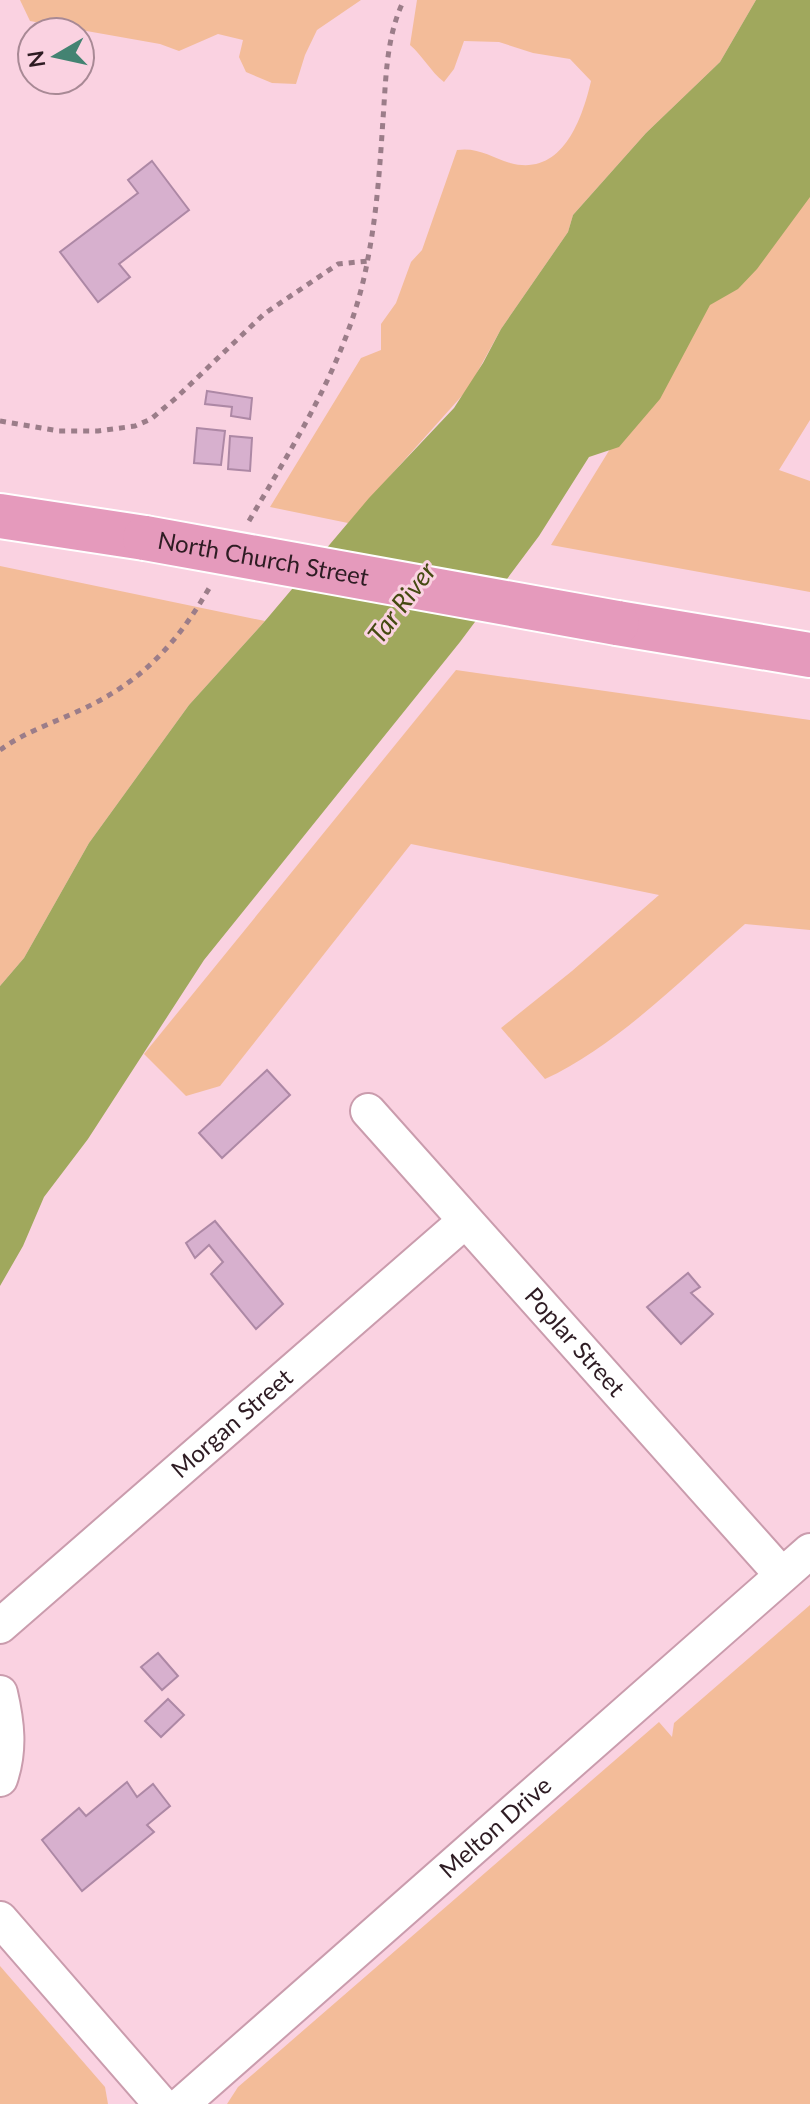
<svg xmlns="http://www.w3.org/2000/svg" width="810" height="2104" font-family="Lato,sans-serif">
  <rect width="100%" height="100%" fill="#fad2e1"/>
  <g fill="#f3bc99">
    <path d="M20,0h341l-44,30 -12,25 -9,29 -24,-1 -26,-11 -7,-15 4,-17 -25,-6 -39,17 -19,-7 -130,-23z"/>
    <path d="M417,0h339l-36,62 -74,71 -73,82 -5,17 -67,97 -33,60 -120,134 -78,-16 91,-149 20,-8v-26l15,-21 15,-41 11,-12 35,-100c21,-3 34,7 53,13 52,14 72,-43 81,-82l-21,-22 -37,-6 -34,-11 -35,-1 -10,28 -10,13c-14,-11 -21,-26 -34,-37z"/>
    <path d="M810,169v251l-31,50 31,11v111l-259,-47 142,-231z"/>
    <path d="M0,566l265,55 -76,84 -100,138 -65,115 -24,28z"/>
    <path d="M456,670l354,50v210l-65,-6c-59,51 -129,123 -200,155l-44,-51 71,-57 87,-76 -248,-51 -191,242 -34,10 -42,-42z"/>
    <path d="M810,1605v499h-583l11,-17 421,-365 13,15 2,-14z"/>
    <path d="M0,1966l105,121 3,17h-108z"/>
  </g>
  <path fill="#a0a85d" d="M756,0h54v197l-53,72 -19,20 -28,16 -50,94 -41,48 -30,10 -50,79 -79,106 -256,318 -116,179 -44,58 -21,49 -23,40v-300l24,-28 65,-115 100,-138 76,-84 104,-123 85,-90 29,-45 18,-34 67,-97 5,-17 73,-82 74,-71z"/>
  <g fill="#d7b0ce" stroke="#ad88a5" stroke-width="2">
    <path d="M152,161l37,49 -70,54 11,13 -32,25 -38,-50 78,-59 -10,-13z"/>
    <path d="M207,391l45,7 -2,21 -19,-3 1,-9 -27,-3z"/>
    <path d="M197,428l28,3 -4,34 -27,-2z"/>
    <path d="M230,436l22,2 -2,33 -22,-2z"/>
    <path d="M267,1070l23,25 -68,63 -23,-25z"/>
    <path d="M215,1221l68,83 -27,25 -45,-55 12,-12 -14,-17 -14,13 -9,-15z"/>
    <path d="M688,1273l12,14 -9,6 22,21 -32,30 -34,-37z"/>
    <path d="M158,1653l20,23 -16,14 -21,-23z"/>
    <path d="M168,1699l16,16 -23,22 -16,-16z"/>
    <path d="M127,1782l10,15 16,-13 17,22 -23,19 7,7 -72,59 -40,-51 37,-32 7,8z"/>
  </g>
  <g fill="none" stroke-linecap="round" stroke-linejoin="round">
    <defs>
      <g id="minor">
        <path id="s1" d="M368,1111l414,464"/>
        <path id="s2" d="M0,1626l465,-405"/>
        <path d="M0,1693c7,30 10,57 0,86"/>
        <path d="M0,1919l161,185"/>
        <path id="s3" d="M182,2104l628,-553"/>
      </g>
      <g id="major">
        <path d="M0,516l145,22"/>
        <path d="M617,623l193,32"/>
      </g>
    </defs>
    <use href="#minor" stroke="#ca9cad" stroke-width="38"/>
    <use href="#major" stroke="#fff" stroke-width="48"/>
    <g stroke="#9b7d89" stroke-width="5" stroke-dasharray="6 6" stroke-linecap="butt">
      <path d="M0,421l59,10h39l37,-5 16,-7 25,-21 88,-84 74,-50 30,-3"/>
      <path d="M249,521c49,-84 102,-166 119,-263 9,-46 12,-93 15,-139 3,-40 3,-83 21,-119"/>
      <path d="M0,750c27,-20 65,-31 95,-47 54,-28 86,-66 116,-118"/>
    </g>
    <use href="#minor" stroke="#fff" stroke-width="34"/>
    <use href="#major" stroke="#e59abc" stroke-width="44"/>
    <defs>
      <g id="major-bridge">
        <path id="s4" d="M145,538l472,85"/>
      </g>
    </defs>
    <use href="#major-bridge" stroke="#fff" stroke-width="48" stroke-linecap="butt"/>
    <use href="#major-bridge" stroke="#e59abc" stroke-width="44"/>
  </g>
  <g text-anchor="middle" stroke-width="6" stroke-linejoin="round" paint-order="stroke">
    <g font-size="24" fill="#2e1c23" stroke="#fad2e1">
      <text dy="8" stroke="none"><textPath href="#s4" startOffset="120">North Church Street</textPath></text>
      <text dy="8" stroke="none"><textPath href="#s1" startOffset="310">Poplar Street</textPath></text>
      <text dy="8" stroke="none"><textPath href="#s2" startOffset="308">Morgan Street</textPath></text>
      <text dy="8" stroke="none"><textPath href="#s3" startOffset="418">Melton Drive</textPath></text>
    </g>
    <g font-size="26" font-style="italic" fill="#454a11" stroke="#fad2e1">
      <text transform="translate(402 603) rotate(-53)" y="9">Tar River</text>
    </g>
  </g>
  <g transform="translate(56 56) rotate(261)"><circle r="38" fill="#fad2e1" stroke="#a88995" stroke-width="2"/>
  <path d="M0-6L14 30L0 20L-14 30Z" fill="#438372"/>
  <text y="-12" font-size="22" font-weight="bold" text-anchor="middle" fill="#2e1c23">N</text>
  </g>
</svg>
